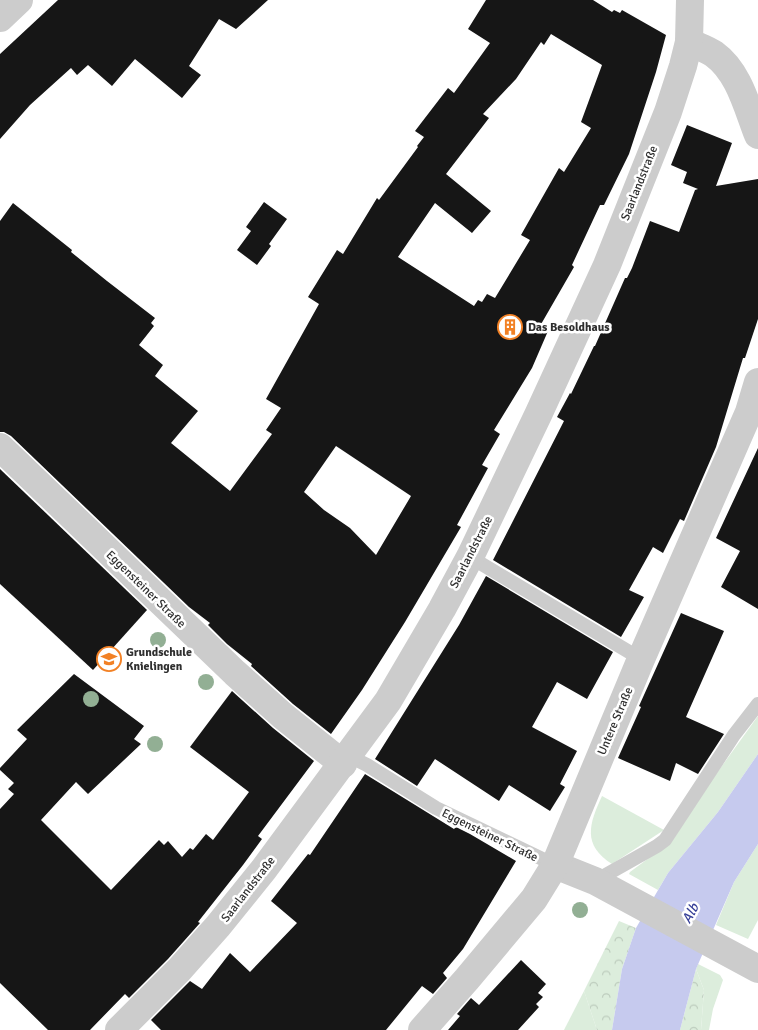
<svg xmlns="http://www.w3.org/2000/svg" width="758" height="1030" font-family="Signika,sans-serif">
  <defs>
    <pattern id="forest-crowns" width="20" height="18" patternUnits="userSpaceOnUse" patternTransform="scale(1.25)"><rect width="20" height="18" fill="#dceddc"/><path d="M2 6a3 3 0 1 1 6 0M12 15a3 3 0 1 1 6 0" fill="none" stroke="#bdccbd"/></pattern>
  </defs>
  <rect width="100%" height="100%" fill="#fff"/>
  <g fill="#dceddc">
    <path d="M758,716v38l-40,58 -50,61 -10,17 -29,-16 1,-2 42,-31 42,-64z"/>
    <path d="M602,796l62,34 -52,34c-30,-19 -23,-40 -10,-68z"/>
    <path d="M758,844v76l-10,19 -32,-14 18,-43z"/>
    <path d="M698,964l22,11 3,5 -10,29 -4,21h-8l3,-40 -8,-21z"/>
    <path d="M584,991l13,39h-33z"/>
  </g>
  <g fill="url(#forest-crowns)">
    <path d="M619,921l17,7 -14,41 -10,61h-15l-13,-39z"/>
    <path d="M696,969l8,21 -3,40h-21z"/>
  </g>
  <path fill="#c6caee" d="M758,754v90l-24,38 -38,87 -16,61h-68l10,-61 14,-41 32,-55 50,-61z"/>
  <g fill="#161616" fill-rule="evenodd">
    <path d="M58,0h210l-32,29 -17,-10 -30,47 12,9 -19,23 -47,-39 -23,27 -24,-21 -11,10 -6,-7 -41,37 -30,34v-85z"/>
    <path d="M486,0h107l19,12 2,-2 6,3 2,-3 44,25 -10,37 -27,82 -25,51h-4l-28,60 2,2 -34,59 8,5 -16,37 -38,62 6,4 -18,31 6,3 -31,57 4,2 -56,95 -43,68 -31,44 -38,-30 -42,-38 1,-2 -25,-20 -19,-19 2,-2 -21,-16 -178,-171 -7,-4h-4v-211l13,-18 59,47 -1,2 36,29 48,37 -4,5 3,3 -15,19 24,20 -8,11 43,35 -27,32 59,48 42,-57 -6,-4 15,-22 -15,-9 53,-95 -11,-7 29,-47 6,4 34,-56 2,2 39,-53 -1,-1 7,-9 -9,-6 33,-43 6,5 36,-50 -22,-14zM551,34l51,31 -21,57 10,6 -27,44 -5,-4 -38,67 9,5 -35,58 -8,-4 -5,8 -4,-2 -4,6 -76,-49 37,-54 37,30 19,-22 -45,-37 43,-56 -6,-4 33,-35 25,-37 3,3zM336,446l75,50 -35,59 -26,-27 -26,-18 -20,-18z"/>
    <path d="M687,125l45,18 -16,43 42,-7v140l-13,39h-2l-27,89 -32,74 -4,-2 -17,34 -10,-6 -24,43 15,7 -23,40 -128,-77 71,-139 -7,-4 13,-24 1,1 23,-48h1l30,-68h2l5,-10 18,-47 29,11 16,-42 3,-1 -15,-6 4,-11 -16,-7z"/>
    <path d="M264,202l23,17 -18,25 2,2 -14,19 -20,-15 14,-19 -5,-4z"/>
    <path d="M758,448v161l-37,-22 19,-36 -24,-13z"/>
    <path d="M0,469l147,141 -54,60 -93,-86z"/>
    <path d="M486,576l127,76 -26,47 -30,-17 -25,45 45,24 -17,33 5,3 -15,24 -41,-26 -10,16 -64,-42 -18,27 -42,-27 84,-134z"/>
    <path d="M681,613l43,18 -38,86 38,17 -26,40 -22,-11 -6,18 -52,-23 23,-51 -2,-1z"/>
    <path d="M74,674l70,52 -10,13 7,5 -53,50 -12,-12 -35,38 70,70 48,-50 5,5 4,-4 14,16 8,-9 3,2 13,-16 7,6 36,-48 -59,-45 42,-56 41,37 41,33 -56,75 4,3 -19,26 -45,57 2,1 -32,36 -39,39 -4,-4 -35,36h-42l-48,-47v-174l14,-15 -6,-5 6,-6 -14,-13v-2l27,-29 -10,-9z"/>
    <path d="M365,774l89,55 2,-2 14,7 46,27 -53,88 -20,24 4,5 -14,16 -11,-8 -36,44h-225l-10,-10 39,-39 12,8 28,-36 20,19 47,-49 -26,-22 37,-47 2,1z"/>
    <path d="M521,960l25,24 -8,9 5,4 -7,7 3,3 -21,23h-70l12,-14 -3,-2 14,-16 8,7z"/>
  </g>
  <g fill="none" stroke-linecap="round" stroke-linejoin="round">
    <g stroke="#ccc" stroke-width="14">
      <path d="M470,557l171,102"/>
      <path d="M349,756l18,9 69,43 119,57"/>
      <path d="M595,881l62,-35 8,-6 69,-105 24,-31"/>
    </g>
    <g stroke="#ccc" stroke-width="28">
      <path d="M0,18l19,-18"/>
      <path d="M689,42c8,4 18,7 25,12 25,18 33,53 44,81"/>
      <path d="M0,447l235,226 48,43 60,48"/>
      <path d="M555,865l40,16 163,88"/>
      <path d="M119,1030l60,-60 39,-44 46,-57 124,-168 54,-92 28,-52 68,-142 69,-150 61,-153 15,-46 6,-24 1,-42"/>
      <path d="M422,1030l45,-51 67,-80 21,-34 86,-206 108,-247 9,-30"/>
    </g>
  </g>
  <g fill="#92af94">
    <circle cx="158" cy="640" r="8"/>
    <circle cx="206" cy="682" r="8"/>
    <circle cx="91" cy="699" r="8"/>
    <circle cx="155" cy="744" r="8"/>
    <circle cx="580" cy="910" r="8"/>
  </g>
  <defs>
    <symbol id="building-ring" viewBox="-11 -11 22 22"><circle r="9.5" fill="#fff" stroke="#f28125" stroke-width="1.5"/><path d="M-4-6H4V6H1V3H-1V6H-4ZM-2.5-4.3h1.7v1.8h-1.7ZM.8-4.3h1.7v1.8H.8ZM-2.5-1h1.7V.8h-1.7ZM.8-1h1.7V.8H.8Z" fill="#f28125"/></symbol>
    <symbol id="school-ring" viewBox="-11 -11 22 22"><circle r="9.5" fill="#fff" stroke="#f28125" stroke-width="1.5"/><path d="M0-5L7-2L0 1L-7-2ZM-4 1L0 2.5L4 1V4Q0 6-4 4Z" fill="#f28125"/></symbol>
  </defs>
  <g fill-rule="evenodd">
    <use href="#building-ring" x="496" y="313" width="28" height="28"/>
    <use href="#school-ring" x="95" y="645" width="28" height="28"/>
  </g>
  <g text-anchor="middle" stroke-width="5" stroke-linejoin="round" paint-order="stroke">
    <g font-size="12" fill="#2f2f2f" stroke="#fff">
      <text transform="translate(639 183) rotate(-68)" y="4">Saarlandstraße</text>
      <text transform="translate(471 552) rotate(-63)" y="4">Saarlandstraße</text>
      <text transform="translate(146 589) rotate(44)" y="4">Eggensteiner Straße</text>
      <text transform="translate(615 721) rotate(-67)" y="4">Untere Straße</text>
      <text transform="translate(490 835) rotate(26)" y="4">Eggensteiner Straße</text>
      <text transform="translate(248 889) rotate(-52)" y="4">Saarlandstraße</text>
    </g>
    <g font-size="12" font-weight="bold" fill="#2f2f2f" stroke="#fff" text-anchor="start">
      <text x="528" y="331">Das Besoldhaus</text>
      <text x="126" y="656">Grundschule<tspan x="126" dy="14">Knielingen</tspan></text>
    </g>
    <g font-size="14" font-style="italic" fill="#363f98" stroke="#fff">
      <text transform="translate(690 913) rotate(-61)" y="5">Alb</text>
    </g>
  </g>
</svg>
